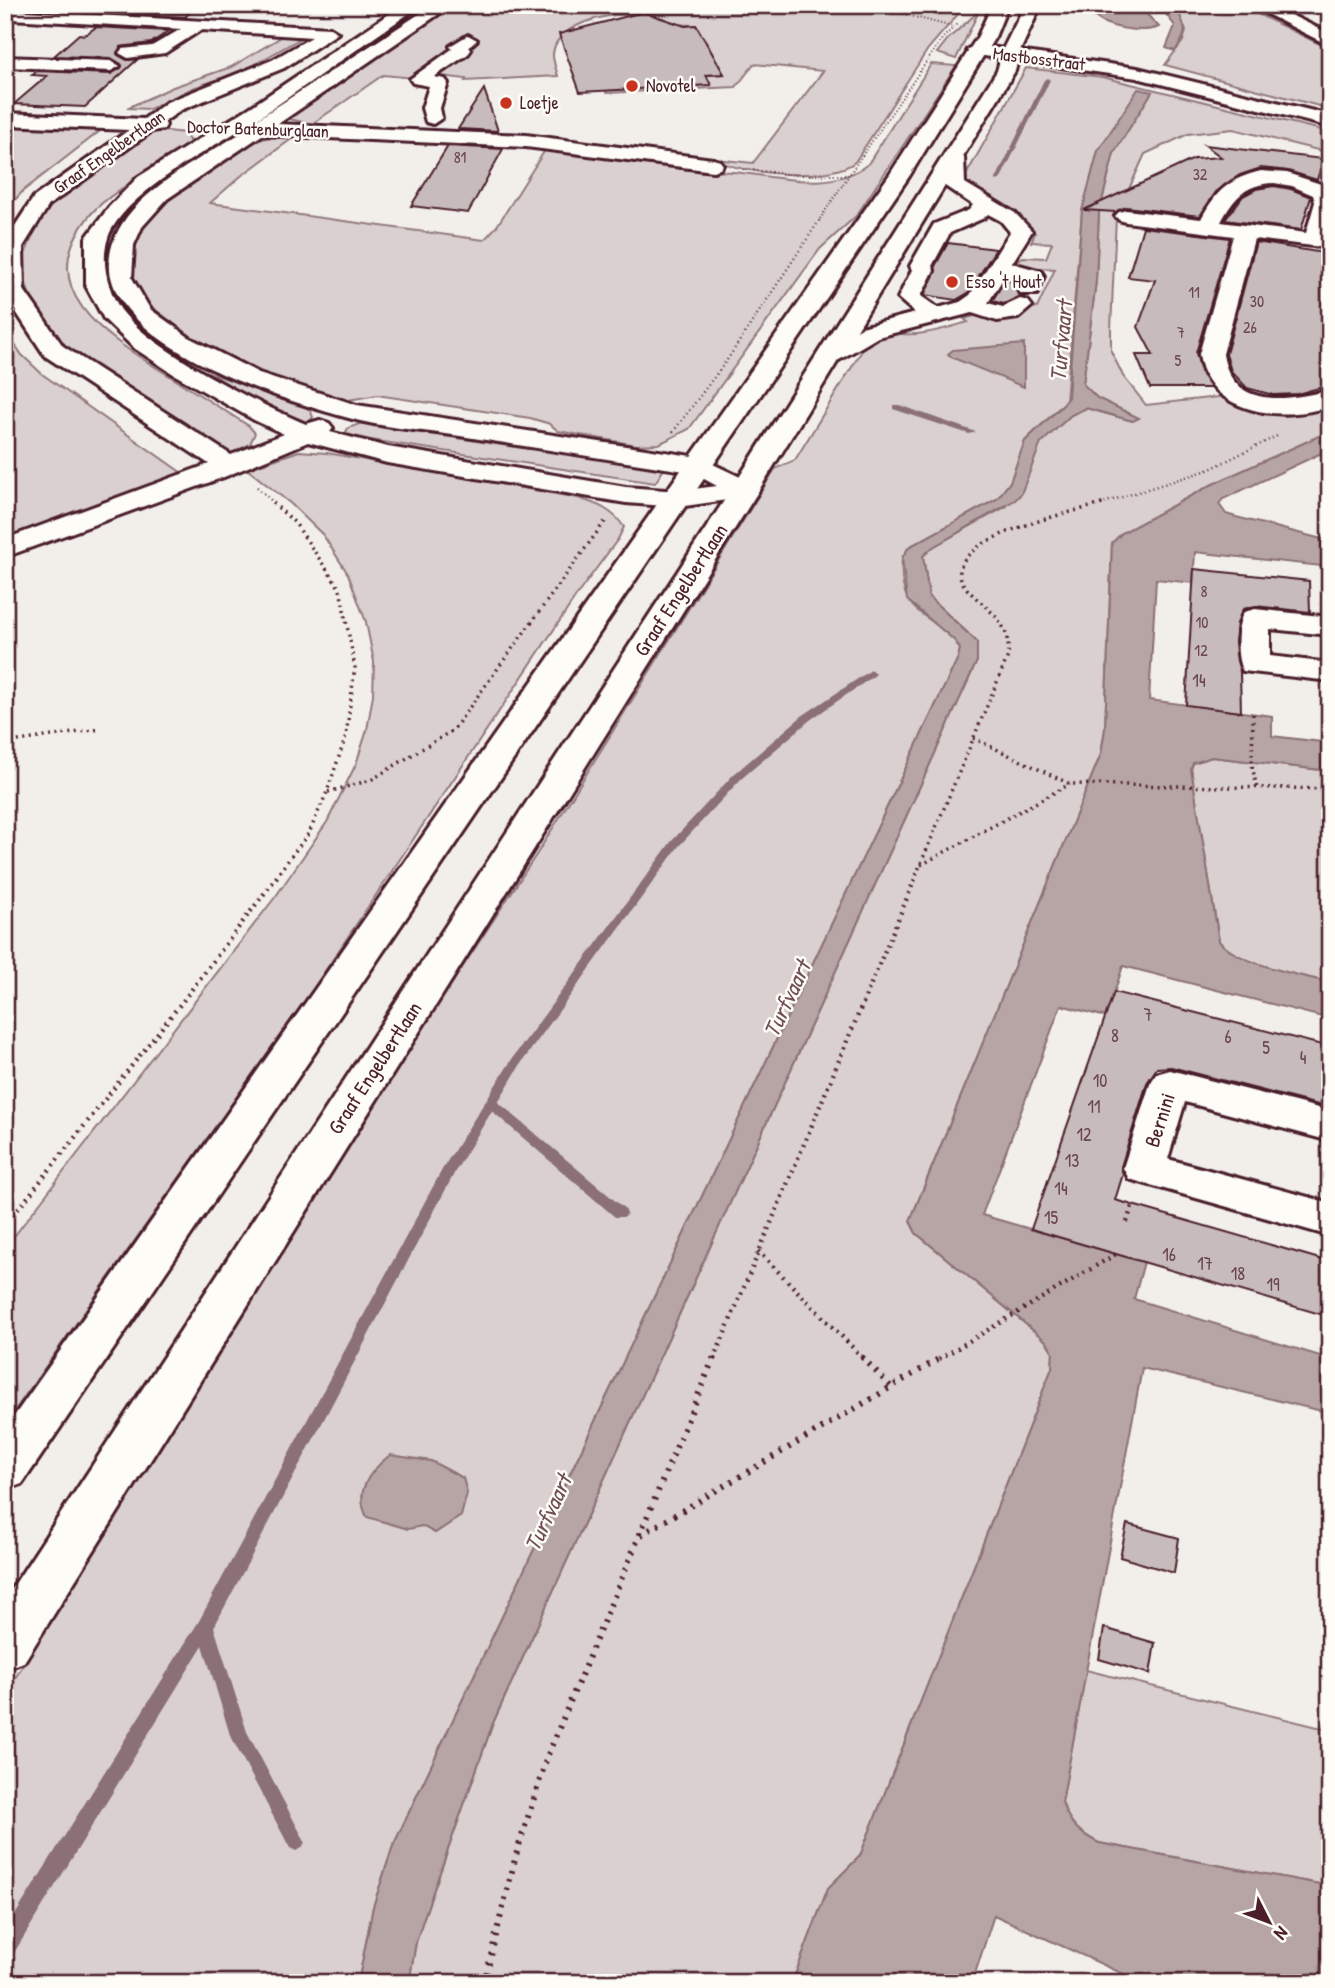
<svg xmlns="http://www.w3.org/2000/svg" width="1335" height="1988" font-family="'Patrick Hand',sans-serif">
  <rect width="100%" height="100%" fill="#f2efeb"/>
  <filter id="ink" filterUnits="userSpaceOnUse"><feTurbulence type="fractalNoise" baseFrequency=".0143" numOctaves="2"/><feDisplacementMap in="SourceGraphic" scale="14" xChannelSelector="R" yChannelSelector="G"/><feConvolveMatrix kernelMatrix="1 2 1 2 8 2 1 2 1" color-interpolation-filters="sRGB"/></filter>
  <g filter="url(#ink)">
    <g fill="#d9d0cf" stroke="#92787d" stroke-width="2">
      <path d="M449,5h517l-38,44 -73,113c-25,20 -114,13 -140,-3l38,4 70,-92 -69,-7 -18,23 -129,6 -2,-3 59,-9 5,8 11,-1 -3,-8 33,5 -4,-10 18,-1 -28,-49c-26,1 -31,-10 -52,-12 -5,-1 -10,3 -16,2 -21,-2 -74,10 -75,40 0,6 3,14 5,21l-93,5 1,-2 -25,-3 -5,4 -53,-5 -71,49 -23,-5 1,-5z"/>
      <path d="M1175,5h64l91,44v60l-165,-44 18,-24 3,-10z"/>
      <path d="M979,11l-23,48 -19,-6 11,-14z"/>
      <path d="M288,33l20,1 -63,36 -52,18 -43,21 -23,-1 46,-21 58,-20z"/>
      <path d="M931,64l25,2 -100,150 -36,33 -131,180 -30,15 -23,1 -78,-14 -8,-7 -20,-6 -153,-23 -34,6 -85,-25 -63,-35 -48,-38 -12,-15 -5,-39 18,-28 20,-20 84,-58 16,-6 29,-2 -56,41 -31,27 274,37 13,-14 48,-76 159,22c51,-6 118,28 164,-8z"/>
      <path d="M1026,68l76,9 228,55v21l-97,-24 -45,5 -43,20 -29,63 -5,112v22l12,25 23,29 81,-9 65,17 38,-7v25l-117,53 -91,49 -10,10 -7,186 -4,25 -191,467 6,12 130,108 7,11 -1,16 -192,488 -32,32 -36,95h-383l7,-41 7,-22 70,-197 484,-1062 -9,-28 -39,-36 -6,-41 10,-9 74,-41 34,-63 30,-28 15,-7 46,13 6,-3 -41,-20 -14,-14 13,-103 3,-68 15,-60 37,-60 -53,58 -16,60 -16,190 -41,40 -15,41 -13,17 -88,48 -7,11c-5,66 35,51 58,91l-2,9 -565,1188 -20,61 -15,76h-353v-289l424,-676 109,-166 237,-383 20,-9 71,-116c28,-18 31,-6 58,-11 15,-2 30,-7 44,-11l-4,-3 17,-5 33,3 17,-10 6,1 18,-39 -47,-3 15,-9 23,1 6,-15 -21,-1 4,-9 -74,-49z"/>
      <path d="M5,122l100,5 -82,64 -18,20z"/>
      <path d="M167,131l18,2 6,11c-26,19 -82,48 -100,70 -64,76 19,125 77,161 27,17 54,34 81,51l6,7 -5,11 -23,12 -170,-113 -25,-40 -8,-26 1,-23 18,-43 32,-28 72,-50z"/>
      <path d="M5,330l17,25 20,19 140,99 -177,65z"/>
      <path d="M207,372l97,34 6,4 3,7 -3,4c-22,7 -85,-34 -103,-49z"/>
      <path d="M362,423l166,26 26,-1 112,18 -11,17 -311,-47 4,-8z"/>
      <path d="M299,451l28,2 251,45c19,6 34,11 46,29l-6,12 -39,53 -266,397 -308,435v-176l271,-352 51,-74 29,-58 11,-34 6,-35 1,-33 -8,-40 -18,-48 -25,-39 -32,-31 -44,-35z"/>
      <path d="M1212,757l118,14v212c-29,-8 -93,-19 -111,-42l-28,-172 2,-6z"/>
      <path d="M1086,1670l244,60v156l-231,-43c-20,-10 -30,-19 -37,-41z"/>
    </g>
    <g fill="#b7a5a6" stroke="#8b6f75" stroke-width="2">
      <path d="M1097,5h41l21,22c-17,7 -54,1 -66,-12z"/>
      <path d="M1159,5h16c8,20 17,23 0,46l-9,-3 9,-22z"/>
      <path d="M1138,89l14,3 -38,61 -15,60 -3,68 -13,103 14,14 42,20 -6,3 -47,-13 -15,7 -30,28 -20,51 -6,6 -82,47 -10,9 6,41 48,45v19l-484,1062 -70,197 -7,22 -7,41h-51l15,-76 20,-61 565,-1188 2,-9 -5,-8 -48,-41 -5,-42 7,-11 88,-48 13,-17 15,-41 38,-36 5,-8 14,-186 16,-60z"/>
      <path d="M1024,344v43l-71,-29 -5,-4 5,-4z"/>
      <path d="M1330,431v18l-107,50 -4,5 7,10 10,3 94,24v26l-135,-15 -2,31 -37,-4 -7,121 123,16v20l58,7v28l-118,-14 -19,6 -2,6 28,172c18,23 82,34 111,42v36l-207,-53 -17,51 -45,-12 -79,210 162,47 -10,37 196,60v54l-188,-45 -80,434c7,22 17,31 37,41l231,43v97h-187l-149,-68 -22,68h-180l36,-95 32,-32 192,-488 1,-16 -7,-11 -130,-108 -6,-12 191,-467 4,-25 7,-186 10,-10 91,-49z"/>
      <path d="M390,1455l41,6 32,17 4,15 -6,23 -26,17 -13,-7 -14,3 -41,-12c-13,-26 2,-45 23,-62z"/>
    </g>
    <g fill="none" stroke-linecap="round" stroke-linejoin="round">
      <g fill="#8b6f75" fill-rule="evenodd">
        <path d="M1047,78l3,2 -50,100 -5,1 49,-101z"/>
        <path d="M893,405h6l77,27 -7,2 -76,-25z"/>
        <path d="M871,670l5,3 -1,2 -65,45 -69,59 -62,67 -157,216 -24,40 127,107 2,4 -2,4h-10l-123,-106 -36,59 -242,457 33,105 55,104 3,6 -3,6 -6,3 -6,-3 -60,-113 -27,-90 -191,311 -7,2v-27l194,-310 244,-453 71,-112 157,-214 62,-67 69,-59z"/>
      </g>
    </g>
    <g fill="#c8bbbb" stroke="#4a1f2b" stroke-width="2">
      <path d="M127,5h71l-13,12 -70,-4z"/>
      <path d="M643,12l42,14 11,-1 28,49 -18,1 5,10 -131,7 -21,-58z"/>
      <path d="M96,27l73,4 -18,12 -31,4 -2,8 9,5 11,-1 -53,48 -71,-3 33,-28 -15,-1 5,-4 74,3 10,-6v-4l-10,-6 -57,-2 25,-22 6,1z"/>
      <path d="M484,89l14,42 -40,-2z"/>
      <path d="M1205,145l118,14 -6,21 -29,-9 -27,-3 -21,7 -24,17 -16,24 -74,-9 -10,5 -32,-2 110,-51 27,-2z"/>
      <path d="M448,146l55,3 -35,64 -57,-7z"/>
      <path d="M1274,186l17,3 20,8 -10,33 -76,-10 18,-24 13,-7z"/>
      <path d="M1143,227l87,11 -34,115 6,22 10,13h-62l-14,-33h17l-15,-28 17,-47 -27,-3z"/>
      <path d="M1256,242l74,12v131l-33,9 -24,1 -26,-7 -16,-17 -5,-17z"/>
      <path d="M948,243l48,6 -28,44 -12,7 -32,-5 12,-24 -1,-5z"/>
      <path d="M1005,280l13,1 -2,9 5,6 -17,8 -12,-3z"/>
      <path d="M1194,569l115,12 1,31 -55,-6 -12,3 -6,15 -2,18 5,30 1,40 -55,-7z"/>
      <path d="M1114,992l216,55v61l-159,-41 -14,1 -10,15 -26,84 2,7 -8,26 215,62v55l-299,-88z"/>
      <path d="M1127,1524l52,14 -5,35 -54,-16z"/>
      <path d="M1104,1628l51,15 -5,31 -51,-15z"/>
    </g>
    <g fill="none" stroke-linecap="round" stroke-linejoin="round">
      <defs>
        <g id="minor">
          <path d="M402,5h19l-171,119 183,-119h19l-174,119 248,11 187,24 7,2 3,4 -3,4 -7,2 -187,-24 -264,-12 -95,64 -25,28 -8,18 -2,33 18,31 40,29 69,35 98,32 341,52 57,27 4,6 -4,6 -77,11 -52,-4 -239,-40 -79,-21 -84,35 -219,80v-18l204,-75 -164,-108 -40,-61v-54l29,-44 95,-67 -124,-5v-12l139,6 23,-17 105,-42 40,-23 -111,-7 -36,23 -37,5 -9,-5 3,-4 30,-3 29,-17 -170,-10 -6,-1v-8l325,18 8,5 -54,35 -103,42 -17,12 2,3 -2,4 -12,2 -103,74 -26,42 1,43 39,56 168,109 53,-21 -30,-14 -79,-45 -41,-27 -30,-29 -18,-33v-48l23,-31 29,-30 111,-69zM243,128l1,3c-39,25 -97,54 -122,93 -67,106 153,174 223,193 37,11 77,13 115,19 77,12 154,24 231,36l26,14 -39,5 -52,-4 -238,-40 -58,-15 3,-4 -4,-5 -9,-3 -14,4c-48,-20 -155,-74 -185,-114 -13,-19 -21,-49 -13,-72 14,-42 98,-87 135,-110z"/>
          <path d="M1249,5h21l60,29v12z"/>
          <path d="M468,35l9,5 -8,7 2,3 -3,4 -34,23 11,2 3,4 -8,25 2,10 -9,6 -7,-2 -4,-14 7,-22 -16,-3 -3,-4 42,-30 -2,-3z"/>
          <path d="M976,45l161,23 193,47v12l-193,-49 -167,-24 -3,-4z"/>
          <path d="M5,57l106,4 9,5 -9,5 -106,-4z"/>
          <path d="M954,151l7,2 3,4 1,26 50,30 17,18 -20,32 29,8 3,5 -7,18h-16l-3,-5 3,-10 -17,-2 -16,26 15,4 17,-8 8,2 4,5 -14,12 -21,3 -25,-8 -94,24 -39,23 -9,2 -9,-2 -3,-5 3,-5 41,-23 53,-14 -17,-15 14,-28 -2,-4 24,-42 35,-14 4,-5 -28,-19 -1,-29 3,-4zM988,214l13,7 9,11 -40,63 -10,7 -22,6 -17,-12 13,-26 -2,-4 18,-33 34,-15z"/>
          <path d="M1261,171l26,2 43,14v37l-3,11h3v13l-76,-9 -31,115c9,57 66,46 107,36v16c-48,17 -123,8 -131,-52l34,-118 -107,-14 -7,-2 -4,-4 4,-4 7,-2 75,9c15,-28 29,-41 60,-48zM1274,183l18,3 21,9 2,7 -9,31 -85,-11c13,-24 24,-38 53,-39z"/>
          <path d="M1255,609l75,8v18l-60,-6v27l60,7v18l-87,-10c-8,-12 -7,-47 1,-59z"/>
          <path d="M1170,1070l160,41v30l-145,-39 -17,57 162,44v33l-201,-57 -6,-11 27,-84 6,-10z"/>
        </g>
        <g id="major">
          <path d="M992,5h16l-13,32 -85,138 -888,1309 -17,6v-61l885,-1255 88,-138z"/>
          <path d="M1025,5h16l-20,44 -6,22 -256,419 -735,1172 -19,7v-70l726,-1109 266,-419 6,-22z"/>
        </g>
      </defs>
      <use href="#minor" stroke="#4a1f2b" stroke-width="6"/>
      <use href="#major" stroke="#4a1f2b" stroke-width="6"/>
      <g stroke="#4a1f2b" stroke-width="2" stroke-dasharray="1 2.5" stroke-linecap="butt">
        <path d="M869,5l84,22"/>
        <path d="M743,169l53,6h53l93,-136 15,-15"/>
        <path d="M820,219l29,-44"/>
      </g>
      <g stroke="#4a1f2b" stroke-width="2.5" stroke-dasharray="1 3.5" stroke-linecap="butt">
        <path d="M673,432l54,-72 94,-142"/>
        <path d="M257,487l18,17"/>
        <path d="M1100,504l108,-34 69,-34"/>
      </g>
      <g stroke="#4a1f2b" stroke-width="3.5" stroke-dasharray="2 4.5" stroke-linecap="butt">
        <path d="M273,503l22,20 45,66 15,78 -9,69 -19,56 -18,41 -32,42"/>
        <path d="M1253,714l-1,51 5,24"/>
        <path d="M973,738l97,46 260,5"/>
        <path d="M5,743l95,-14"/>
        <path d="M328,792l43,-12 82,-50 153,-210"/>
        <path d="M921,865l149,-81"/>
        <path d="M916,875l92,-219c3,-35 -19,-44 -40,-66 -45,-49 110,-79 138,-87"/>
      </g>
      <g stroke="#4a1f2b" stroke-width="4.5" stroke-dasharray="2 5" stroke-linecap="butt">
        <path d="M1127,1222l6,-19"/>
        <path d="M5,1226l181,-229 93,-123"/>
        <path d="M758,1251l106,108"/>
        <path d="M714,1359l203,-485"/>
        <path d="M939,1359l177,-105"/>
      </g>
      <g stroke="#4a1f2b" stroke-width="6" stroke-dasharray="2.5 7" stroke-linecap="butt">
        <path d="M862,1357l30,31"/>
        <path d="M641,1535l301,-178"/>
        <path d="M484,1983l32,-128 31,-98 167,-400"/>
      </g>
      <use href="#minor" fill="#fdfcf7" fill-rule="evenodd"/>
      <use href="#major" fill="#fdfcf7" fill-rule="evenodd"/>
    </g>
  </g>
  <g fill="#c8321e" stroke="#fdfcf7" stroke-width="2.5">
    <circle cx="632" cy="86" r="7"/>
    <circle cx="506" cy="103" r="7"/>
    <circle cx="952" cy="282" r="7"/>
  </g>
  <g text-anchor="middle" stroke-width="5" stroke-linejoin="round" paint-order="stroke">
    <g font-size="16" fill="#6a464f">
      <text x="460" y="163">81</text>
      <text x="1200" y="180">32</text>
      <text x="1194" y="298">11</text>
      <text x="1257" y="307">30</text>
      <text x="1250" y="333">26</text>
      <text x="1181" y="338">7</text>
      <text x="1178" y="366">5</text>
      <text x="1204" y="597">8</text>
      <text x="1202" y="628">10</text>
      <text x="1201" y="656">12</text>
    </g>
    <g font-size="18" fill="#4a1f2b" stroke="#fdfcf7">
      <text transform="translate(1039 59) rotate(7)" y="6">Mastbosstraat</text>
      <text transform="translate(258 129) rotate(2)" y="6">Doctor Batenburglaan</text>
      <text transform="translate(109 152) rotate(-35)" y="6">Graaf Engelbertlaan</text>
    </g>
    <g font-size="18" fill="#4a1f2b" stroke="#fdfcf7" text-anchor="start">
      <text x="646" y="92">Novotel</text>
      <text x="520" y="109">Loetje</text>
      <text x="966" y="288">Esso 't Hout</text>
    </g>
    <g font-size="18" fill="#6a464f">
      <text x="1199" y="687">14</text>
      <text x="1148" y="1021">7</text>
      <text x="1115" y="1042">8</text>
      <text x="1228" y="1043">6</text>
      <text x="1266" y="1054">5</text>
      <text x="1303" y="1064">4</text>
      <text x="1100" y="1087">10</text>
      <text x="1094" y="1113">11</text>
      <text x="1084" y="1141">12</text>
      <text x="1072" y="1167">13</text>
      <text x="1061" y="1195">14</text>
      <text x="1051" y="1224">15</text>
      <text x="1169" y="1261">16</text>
      <text x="1205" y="1270">17</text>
      <text x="1238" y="1280">18</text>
      <text x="1273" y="1291">19</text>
    </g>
    <g font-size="21" fill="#4a1f2b" stroke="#fdfcf7">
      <text transform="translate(681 590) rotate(-57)" y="7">Graaf Engelbertlaan</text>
      <text transform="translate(375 1068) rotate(-57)" y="7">Graaf Engelbertlaan</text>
      <text transform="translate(1160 1120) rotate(-72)" y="7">Bernini</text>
    </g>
    <g font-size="23" font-style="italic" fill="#704e56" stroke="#fdfcf7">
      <text transform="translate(1061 341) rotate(-85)" y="8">Turfvaart</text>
      <text transform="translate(787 999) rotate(-65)" y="8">Turfvaart</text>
      <text transform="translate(548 1513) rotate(-65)" y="8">Turfvaart</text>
    </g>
  </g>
  <rect width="1335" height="1988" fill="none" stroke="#fdfcf7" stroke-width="28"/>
  <rect x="14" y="14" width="1307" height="1960" fill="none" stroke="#4a1f2b" stroke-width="2.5" filter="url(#ink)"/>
  <g transform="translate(1269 1922) rotate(132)" stroke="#fdfcf7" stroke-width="5" paint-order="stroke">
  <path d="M0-5L12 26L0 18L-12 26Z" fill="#4a1f2b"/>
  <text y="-10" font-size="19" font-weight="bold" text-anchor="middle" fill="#4a1f2b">N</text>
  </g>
</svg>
